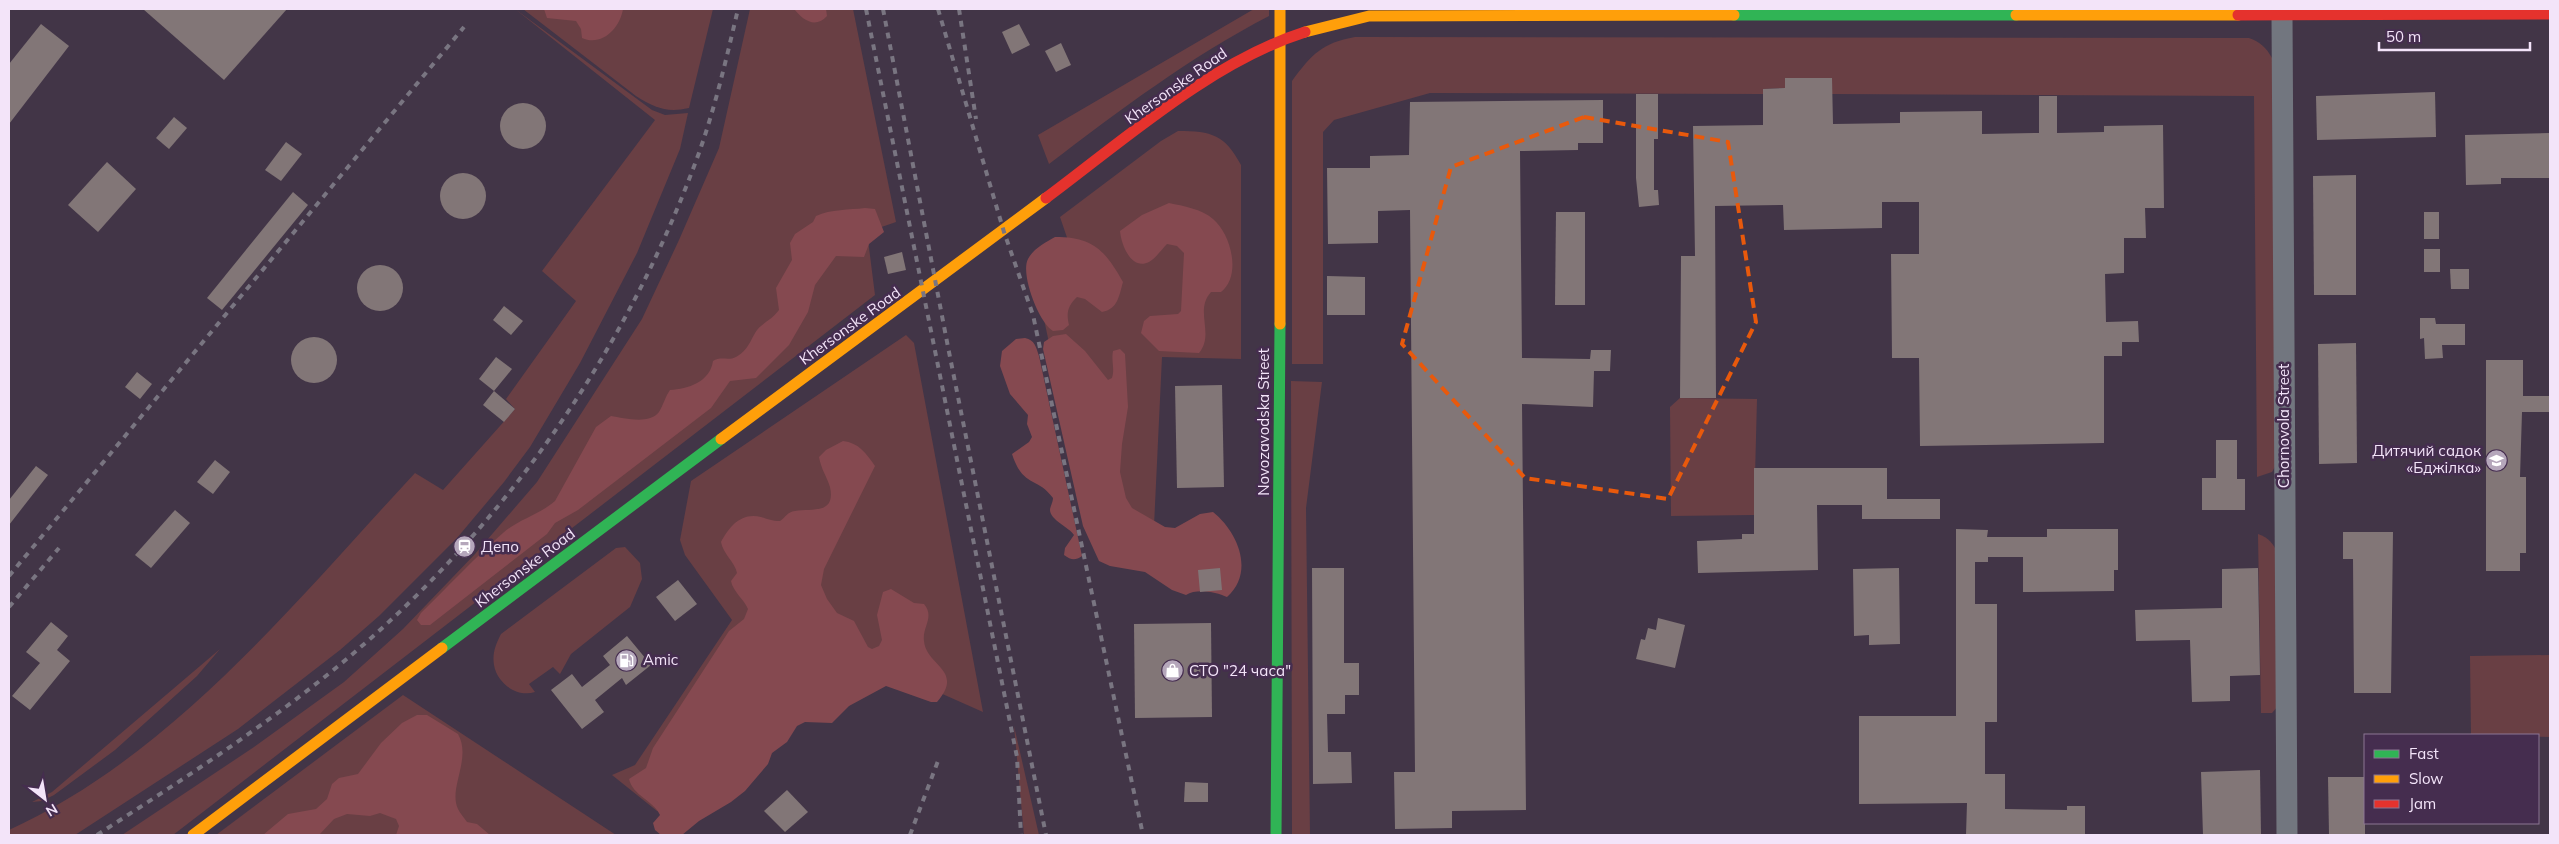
<svg xmlns="http://www.w3.org/2000/svg" width="2559" height="844" font-family="Mulish,sans-serif">
  <rect width="100%" height="100%" fill="#423547"/>
  <g fill="#693f44">
    <path d="M515,9l137,101 13,5 23,-2 -8,36 -43,104 -57,110 -50,84 -26,35 -47,56 -78,78 -39,34 -102,79 -163,106h-66v-5c165,-76 285,-227 406,-357l28,17 72,-81 -9,-10 70,-98 -34,-30 113,-151z"/>
    <path d="M523,9h190l-24,99c-22,5 -34,0 -53,-12z"/>
    <path d="M750,9h103l43,213 -29,10 8,63 -702,540h-51l132,-88 90,-65 59,-53 72,-75 62,-72 105,-163 37,-79 40,-92z"/>
    <path d="M1254,9h15v7c-79,41 -149,94 -220,148l-11,-29z"/>
    <path d="M1355,37l894,1c11,4 17,9 23,20l4,407 -4,7 -15,5 -3,-381 -422,-2v-16h-47v10l-22,1v5l-333,-1 -96,27 -11,12v232h-31v-283c20,-27 30,-38 63,-44z"/>
    <path d="M1178,131c34,0 47,4 63,34v194l-79,-2 -8,169 -63,15 -53,-250 38,-27 -16,-47 101,-76z"/>
    <path d="M906,335l8,8 69,369 -133,-59 -193,158 -45,-36 23,-10 97,-145 -47,-65 -5,-15 11,-59z"/>
    <path d="M1291,381l31,1 -16,126 4,327h-18z"/>
    <path d="M1680,398l77,1 -3,116 -83,1 -1,-109z"/>
    <path d="M2258,534c11,4 15,9 20,20v152l-6,7h-11z"/>
    <path d="M625,547l15,16 2,16 -12,28 -59,47 -11,20 -7,-7 -24,17 6,8c-18,6 -38,-9 -41,-27 -2,-12 2,-21 7,-31l115,-86z"/>
    <path d="M220,649l-23,27 -82,74 -61,45 -12,6 -10,1 20,-10z"/>
    <path d="M2550,655v82l-79,-2 -1,-79z"/>
    <path d="M403,695l213,140h-400z"/>
    <path d="M1014,726l25,109h-15z"/>
  </g>
  <g fill="#854950">
    <path d="M544,9h79c-3,19 -21,38 -41,29l-1,-9 -5,-8 -29,-3z"/>
    <path d="M794,9h32l1,7c-12,13 -24,4 -33,-7z"/>
    <path d="M1169,203c14,3 33,6 44,16 18,15 29,57 8,73h-10c-17,19 4,42 -12,61l-40,-2 -18,-18 3,-12 6,-5 28,-2 3,-3 3,-58 -7,-7 -10,-2c-5,5 -12,15 -18,18 -18,9 -28,-18 -29,-31l22,-16z"/>
    <path d="M865,208l10,1 9,23 -15,12 -5,13 -28,-1 -21,29 -7,27 -19,33 -33,33 -26,3 -19,27 -133,102 -23,13 -8,11 -117,91h-9l-4,-5 4,-7c27,-26 53,-55 82,-80 16,-14 36,-18 52,-32l41,-74 15,-11c13,2 38,9 48,-4 4,-6 6,-15 11,-22 18,-1 40,-8 43,-29 7,-5 16,0 23,-4 16,-9 15,-23 25,-31 7,-6 12,-8 18,-16l-3,-22 16,-28 -2,-17 5,-9 18,-12 3,-6c15,-7 33,-6 49,-8z"/>
    <path d="M1055,237c38,0 50,13 68,45 -4,14 -5,27 -21,30l-17,-13 -8,-2c-9,9 -11,15 -8,28l-6,5 -10,1c-14,-8 -33,-57 -25,-72 5,-10 18,-17 27,-22z"/>
    <path d="M1066,334l19,17 23,29 4,-2c3,-10 -1,-17 1,-27l7,-2 5,5 3,53 -6,37 -2,28 6,26 6,10 33,19 10,1 25,-14 13,-2c25,20 42,60 14,85 -11,-5 -30,-9 -41,-2l-14,-5 -27,-18 -35,-6 -11,-5 -16,-35 -40,-177 1,-7 9,-6z"/>
    <path d="M1025,338c10,2 11,9 14,18l43,200c-7,5 -11,4 -18,-1l1,-7 9,-13c-5,-8 -24,-15 -24,-25 0,-3 3,-8 3,-12 -16,-22 -30,-10 -41,-44l17,-12 3,-5 -5,-13 1,-9 -18,-21 -10,-28 2,-15 14,-12z"/>
    <path d="M843,441c16,2 23,12 32,25l-51,103 -3,16 6,14 10,14 17,8 14,26 4,2 7,-3 3,-6 -5,-25 6,-23 8,-3 23,14 10,1c11,13 -2,23 0,37 2,25 41,29 13,61h-6l-45,-16 -37,20 -17,17 -27,-1 -8,4 -10,16 -15,11 -4,11 -23,27 -14,11 -32,19 -17,14h-21l-6,-5 -2,-7 7,-8c-7,-15 -27,-19 -31,-36l17,-11 7,-20 76,-117 15,-12 4,-10c-4,-10 -15,-17 -17,-28l6,-8c-2,-11 -14,-19 -16,-31 8,-15 20,-30 40,-25 7,2 10,4 19,4 6,-4 7,-9 15,-10 16,-3 41,4 35,-24 -3,-10 -9,-18 -11,-30l7,-7z"/>
    <path d="M417,715h10l31,19c14,25 -10,54 0,75 2,4 6,9 9,13l10,2 13,11h-94l3,-9 -3,-7 -16,-6 -10,3 -23,-2 -13,5 -15,16h-56l25,-21 28,-5 11,-10 5,-15 7,-6 19,-4 23,-31 21,-20z"/>
  </g>
  <g fill="#827677">
    <path d="M143,9h144l-63,71z"/>
    <path d="M41,24l28,22 -60,78v-60z"/>
    <path d="M1019,24l11,21 -18,9 -10,-22z"/>
    <path d="M1061,43l10,22 -15,7 -11,-21z"/>
    <path d="M1785,78h47l1,46 67,-1v-11l82,-1v23l57,-1v-37h18v37l47,-1v-6l59,-1 1,83h-19l1,30h-22v35l-19,1 1,48 32,-1 1,21h-17v14h-18v87l-184,3 -1,-88h-27l-1,-104h28v-52h-37v26l-98,2 -1,-25 -68,1 1,192h-36l1,-142h14l-2,-130 70,-1v-36l22,-1z"/>
    <path d="M2435,92l1,45 -119,3 -1,-44z"/>
    <path d="M1636,94h22v45h-4v51h4l1,15 -20,2 -3,-29z"/>
    <path d="M1603,100v43h-25v7l-58,1 2,207 68,1 1,-9h20l-1,21h-16l-1,36 -71,-3 4,406 -74,1v17l-57,1 -1,-57h21l-5,-562 -32,1v32l-50,1 -1,-76h43v-12l39,-1 1,-53z"/>
    <circle cx="523" cy="126" r="23"/>
    <path d="M174,117l13,11 -18,21 -13,-11z"/>
    <path d="M2550,133v45h-49v6l-35,1 -1,-50z"/>
    <path d="M286,142l16,12 -21,27 -16,-11z"/>
    <path d="M107,162l29,27 -38,43 -30,-27z"/>
    <circle cx="463" cy="196" r="23"/>
    <path d="M2356,175v120h-42l-1,-119z"/>
    <path d="M293,192l15,13 -86,105 -15,-12z"/>
    <path d="M1556,212h29v93h-30z"/>
    <rect x="2424" y="212" width="15" height="27"/>
    <rect x="2424" y="249" width="16" height="23"/>
    <path d="M902,252l4,18 -18,4 -4,-17z"/>
    <circle cx="380" cy="288" r="23"/>
    <path d="M2450,269h19v20h-18z"/>
    <path d="M1327,276l38,1v38h-38z"/>
    <path d="M504,306l19,15 -12,14 -18,-15z"/>
    <path d="M2420,318h15l1,6h29v21h-23l1,13 -18,1 -1,-21 -4,1z"/>
    <circle cx="314" cy="360" r="23"/>
    <path d="M2356,343l1,120 -38,1 -1,-120z"/>
    <path d="M496,357l16,12 -18,22 -15,-12z"/>
    <path d="M2486,360h37v36h27v16h-28l-2,65h6v76h-6v18h-34z"/>
    <path d="M137,372l15,12 -12,15 -15,-12z"/>
    <path d="M1222,385l2,102 -47,1 -2,-102z"/>
    <path d="M494,391l21,18 -11,13 -21,-17z"/>
    <path d="M2216,440h21v39h8v31h-43v-32h14z"/>
    <path d="M215,460l15,12 -17,22 -16,-12z"/>
    <path d="M36,466l12,9 -39,50v-25z"/>
    <path d="M1754,468h133v31h53v20h-78v-14h-45l1,65 -120,3 -1,-32 45,-2v-5h12z"/>
    <path d="M175,510l15,13 -39,45 -16,-13z"/>
    <path d="M1956,529l32,1 -1,7h60v-8h71v41h-4v21l-91,1v-35h-35v5h-13v42h22v118h-12v52h20v35l62,1v-4h18v29h-119l1,-32 -108,1v-88h97z"/>
    <path d="M2343,532h50l-2,161h-37l-1,-134h-10z"/>
    <path d="M1220,568l2,22 -22,2 -2,-22z"/>
    <path d="M1312,568h32v95h15v32h-14v19h-18l1,38h23l1,31 -39,1z"/>
    <path d="M1899,568l1,76 -31,1v-10l-15,1 -1,-67z"/>
    <path d="M2258,568l2,107 -30,1v25l-38,1 -2,-62 -54,1 -1,-31 87,-2v-39z"/>
    <path d="M678,580l19,24 -22,17 -19,-24z"/>
    <path d="M1658,618l27,7 -10,43 -39,-9 5,-20 4,1 3,-12 8,2z"/>
    <path d="M51,622l17,14 -11,14 13,11 -40,49 -18,-14 28,-33 -14,-11z"/>
    <path d="M1211,623l1,94 -77,1 -1,-94z"/>
    <path d="M627,636l24,29 -25,20 -4,-7 -27,22 9,12 -22,17 -31,-39 21,-16 10,13 28,-22 -7,-9z"/>
    <path d="M2260,770l1,65h-58l-2,-63z"/>
    <path d="M2328,777h37v58h-36z"/>
    <path d="M1185,782l23,1v19h-24z"/>
    <path d="M787,790l21,22 -23,20 -21,-21z"/>
  </g>
  <g fill="none" stroke-linecap="round" stroke-linejoin="round">
    <path stroke="#72767f" stroke-width="21" d="M2282,16l5,819"/>
    <g stroke="#30b455" stroke-width="11">
      <path d="M1734,15h282"/>
      <path d="M442,648l279,-209"/>
      <path d="M1276,835l4,-511"/>
    </g>
    <g stroke="#ff9f0a" stroke-width="11">
      <path d="M1280,9v315"/>
      <path d="M2016,15h222"/>
      <path d="M1305,32l64,-16 365,-1"/>
      <path d="M721,439l325,-241"/>
      <path d="M193,835l249,-187"/>
    </g>
    <g stroke="#e5322d" stroke-width="11">
      <path d="M2238,15l312,-1"/>
      <path d="M1046,198c78,-58 165,-136 259,-166"/>
    </g>
    <g stroke="#797581" stroke-width="4" stroke-dasharray="6 6" stroke-linecap="butt">
      <path d="M866,9l151,748 4,78"/>
      <path d="M883,9l65,338 98,488"/>
      <path d="M938,9l66,223 29,83 110,520"/>
      <path d="M959,9l17,110"/>
      <path d="M9,576l455,-549"/>
      <path d="M9,607l50,-59"/>
      <path d="M97,835c82,-53 164,-106 240,-168 165,-135 291,-316 363,-517 16,-46 27,-94 38,-141"/>
      <path d="M910,835l28,-74"/>
    </g>
  </g>
  <path fill="none" stroke="#e8590c" stroke-width="4" stroke-dasharray="10 6" stroke-linejoin="round" d="M1584,117l144,25 28,180 -88,177 -143,-21 -123,-134 49,-177z"/>
  <defs>
    <symbol id="school-disc" viewBox="-11 -11 22 22"><circle r="9.5" fill="#b5a7bb" stroke="#452d4f"/><path d="M0-5L7-2L0 1L-7-2ZM-4 1L0 2.5L4 1V4Q0 6-4 4Z" fill="#fff"/></symbol>
    <symbol id="station-disc" viewBox="-11 -11 22 22"><circle r="9.5" fill="#b5a7bb" stroke="#452d4f"/><path d="M-3-6H3Q5-6 5-4V2Q5 4 3 4L4.5 6H3L1.5 4h-3L-3 6H-4.5L-3 4Q-5 4-5 2V-4Q-5-6-3-6ZM-3.5-4v3h7v-3ZM-3.5 1v1.5H-2V1ZM2 1v1.5H3.5V1Z" fill="#fff"/></symbol>
    <symbol id="fuel-disc" viewBox="-11 -11 22 22"><circle r="9.5" fill="#b5a7bb" stroke="#452d4f"/><path d="M-5.5-6h7V0h2V4h1.3V-2.5L3-4.5l.8-.8L6-3V5H2.5V1h-1V6h-7ZM-4.2-4.7v3.2H.2V-4.7Z" fill="#fff"/></symbol>
    <symbol id="shop-disc" viewBox="-11 -11 22 22"><circle r="9.5" fill="#b5a7bb" stroke="#452d4f"/><path d="M-5-2.5h2.3a2.7 3.5 0 0 1 5.4 0H5L5.5 6h-11ZM-1.5-2.5h3a1.5 2.3 0 0 0-3 0Z" fill="#fff"/></symbol>
  </defs>
  <g fill-rule="evenodd">
    <use href="#school-disc" x="2484" y="448" width="25" height="25"/>
    <use href="#station-disc" x="452" y="534" width="25" height="25"/>
    <use href="#fuel-disc" x="614" y="648" width="25" height="25"/>
    <use href="#shop-disc" x="1160" y="658" width="25" height="25"/>
  </g>
  <g text-anchor="middle" stroke-width="5" stroke-linejoin="round" paint-order="stroke">
    <g font-size="15" fill="#f3e4f9" stroke="#452d4f">
      <text transform="translate(1176 86) rotate(-35)" y="5">Khersonske Road</text>
      <text transform="translate(850 326) rotate(-36)" y="5">Khersonske Road</text>
      <text transform="translate(1264 422) rotate(-90)" y="5">Novozavodska Street</text>
      <text transform="translate(2284 426) rotate(-90)" y="5">Chornovola Street</text>
      <text transform="translate(525 568) rotate(-37)" y="5">Khersonske Road</text>
    </g>
    <g font-size="15" fill="#f3e4f9" stroke="#452d4f" text-anchor="start">
      <text x="2481" y="456" text-anchor="end">Дитячий садок<tspan x="2481" dy="17">«Бджілка»</tspan></text>
      <text x="481" y="552">Депо</text>
      <text x="643" y="665">Amic</text>
      <text x="1189" y="676">СТО "24 часа"</text>
    </g>
  </g>
  <rect width="2559" height="844" fill="none" stroke="#f3e4f9" stroke-width="20"/>
  <rect x="2364" y="734" width="175" height="90" fill="#452d4f" stroke="#8b7693"/>
  <rect x="2374" y="750" width="25" height="8" fill="#30b455" stroke="#8b7693"/>
  <text x="2409" y="759" font-size="15" fill="#f3e4f9">Fast</text>
  <rect x="2374" y="775" width="25" height="8" fill="#ff9f0a" stroke="#8b7693"/>
  <text x="2409" y="784" font-size="15" fill="#f3e4f9">Slow</text>
  <rect x="2374" y="800" width="25" height="8" fill="#e5322d" stroke="#8b7693"/>
  <text x="2409" y="809" font-size="15" fill="#f3e4f9">Jam</text>
  <g transform="translate(45 799) rotate(149)" stroke="#452d4f" stroke-width="4" paint-order="stroke">
  <path d="M0-4L9 19L0 12L-9 19Z" fill="#f3e4f9"/>
  <text y="-8" font-size="14" font-weight="bold" text-anchor="middle" fill="#f3e4f9">N</text>
  </g>
  <path d="M2379 42v8h151v-8" fill="none" stroke="#f3e4f9" stroke-width="2.5"/>
  <text x="2386" y="42" font-size="15" fill="#f3e4f9" stroke="#452d4f" stroke-width="4" paint-order="stroke">50 m</text>
</svg>
